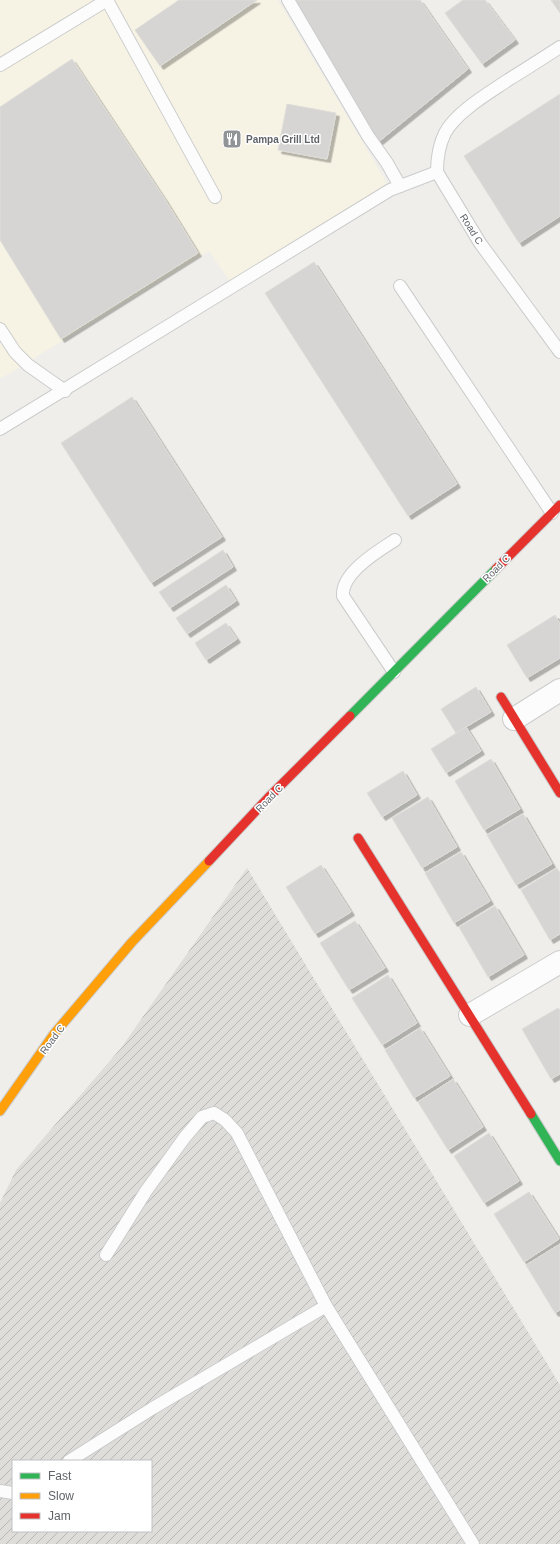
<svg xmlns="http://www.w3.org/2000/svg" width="560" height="1544" font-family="Arial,sans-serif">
  <defs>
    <pattern id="industrial-furrows" width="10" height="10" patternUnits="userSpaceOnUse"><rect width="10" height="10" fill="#dfddda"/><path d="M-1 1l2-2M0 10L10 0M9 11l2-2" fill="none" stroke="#b8b7b5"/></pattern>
    <filter id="shadow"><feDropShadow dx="3.5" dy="3.5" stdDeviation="0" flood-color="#0004"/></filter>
  </defs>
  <rect width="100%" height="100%" fill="#efeeea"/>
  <path fill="#f7f3e4" d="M0,0h278l111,187 -157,97 -23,-33 -209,128z"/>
  <path fill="url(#industrial-furrows)" fill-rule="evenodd" d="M247,868l313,517v159h-560v-341l16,-33 105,-122zM13,1461h138v70h-138z"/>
  <g fill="#d6d5d3" stroke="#deddd9" filter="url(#shadow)">
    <path d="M179,0h78l-97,66 -25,-36z"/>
    <path d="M292,0h128l48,69 -91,74z"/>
    <path d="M463,0h22l30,40 -33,24 -37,-51z"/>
    <path d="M551,0h9v13z"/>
    <path d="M72,59l92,139 34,55 -137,86 -61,-99v-133z"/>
    <path d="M560,94v122l-41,27 -55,-87z"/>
    <path d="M287,104l49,9 -9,46 -49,-9z"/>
    <path d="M314,262l143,222 -49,32 -143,-223z"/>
    <path d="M132,397l90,140 -71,46 -90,-140z"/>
    <path d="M223,550l10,17 -63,41 -11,-16z"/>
    <path d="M226,585l10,16 -49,33 -11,-16z"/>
    <path d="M555,615l5,9v34l-33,20 -20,-33z"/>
    <path d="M226,623l11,16 -31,21 -11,-17z"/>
    <path d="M476,687l15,25 -35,21 -15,-24z"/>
    <path d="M466,727l15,24 -35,22 -15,-24z"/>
    <path d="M491,759l29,50 -36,21 -29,-49z"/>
    <path d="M403,771l14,24 -35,22 -15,-24z"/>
    <path d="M428,797l29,50 -35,21 -30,-50z"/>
    <path d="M523,814l29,50 -36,21 -29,-50z"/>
    <path d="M461,852l29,49 -36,22 -29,-50z"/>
    <path d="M321,865l30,47 -36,22 -29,-47z"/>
    <path d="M557,868l3,6v60l-10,6 -29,-50z"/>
    <path d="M495,906l29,49 -36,22 -29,-50z"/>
    <path d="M355,921l30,47 -36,22 -29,-47z"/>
    <path d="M388,975l29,48 -35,22 -30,-47z"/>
    <path d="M558,1008l2,2v64l-9,5 -29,-50z"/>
    <path d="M420,1028l30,48 -36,22 -29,-48z"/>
    <path d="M453,1079l30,48 -35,23 -30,-48z"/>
    <path d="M489,1133l30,48 -35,22 -30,-47z"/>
    <path d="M529,1192l30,47 -35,23 -30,-48z"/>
    <path d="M560,1244v66l-5,3 -29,-48z"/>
  </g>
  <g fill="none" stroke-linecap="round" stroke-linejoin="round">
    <defs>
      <g id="lane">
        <path d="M107,0l108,197"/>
        <path d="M288,0l80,136 19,27 13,23"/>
        <path d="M560,47c-17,11 -34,22 -52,33 -19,13 -52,32 -63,53 -6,12 -8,25 -8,39l43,71 80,109"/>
        <path d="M0,65l107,-65"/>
        <path d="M400,286l152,227"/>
        <path d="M0,329l15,23 13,13 37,26"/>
        <path d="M0,429l390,-239 47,-18"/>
        <path d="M394,672l-51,-76c-2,-23 35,-45 52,-56"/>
        <path d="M106,1255l40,-64 39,-54 17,-20 12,-4 11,7 12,13 89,173 147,238"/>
        <path d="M69,1461l84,-53 173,-102"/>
        <path d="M0,1491l13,2"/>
      </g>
      <g id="street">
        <path d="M514,719l46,-29"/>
        <path d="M470,1015l90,-53"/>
      </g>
      <g id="fast">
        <path d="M350,716l146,-147"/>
        <path d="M531,1114l29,47"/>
      </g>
      <path id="slow" d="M0,1111l54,-77 78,-92 77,-81"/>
      <g id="jam">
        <path d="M496,569l64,-64"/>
        <path d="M501,697l59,96"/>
        <path d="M358,838l173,276"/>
        <path d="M209,861l59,-63 82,-82"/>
      </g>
    </defs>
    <use href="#lane" stroke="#cbcccc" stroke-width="14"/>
    <use href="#street" stroke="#cbcccc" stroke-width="24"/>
    <use href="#fast" stroke="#cacacb" stroke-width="11"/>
    <use href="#slow" stroke="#cacacb" stroke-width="11"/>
    <use href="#jam" stroke="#cacacb" stroke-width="11"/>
    <use href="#lane" stroke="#fdfcfc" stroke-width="12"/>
    <use href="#street" stroke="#fdfcfc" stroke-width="22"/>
    <use href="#fast" stroke="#30b455" stroke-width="9"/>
    <use href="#slow" stroke="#ff9f0a" stroke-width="9"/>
    <use href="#jam" stroke="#e5322d" stroke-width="9"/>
  </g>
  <defs>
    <symbol id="restaurant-square" viewBox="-11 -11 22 22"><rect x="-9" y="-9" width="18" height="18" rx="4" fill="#919496" stroke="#fff"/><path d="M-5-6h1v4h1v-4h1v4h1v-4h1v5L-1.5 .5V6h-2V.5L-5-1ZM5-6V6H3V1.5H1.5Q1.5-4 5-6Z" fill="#fff"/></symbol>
  </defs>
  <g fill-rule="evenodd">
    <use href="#restaurant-square" x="221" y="128" width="22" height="22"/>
  </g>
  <g text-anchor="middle" stroke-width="3" stroke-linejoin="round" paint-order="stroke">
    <g font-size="10" font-weight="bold" fill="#5f6368" stroke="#fff" text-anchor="start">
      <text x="246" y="143">Pampa Grill Ltd</text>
    </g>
    <g font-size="10" fill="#5f6368" stroke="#fff">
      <text transform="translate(472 229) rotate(58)" y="4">Road C</text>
      <text transform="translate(496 568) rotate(-45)" y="4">Road C</text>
      <text transform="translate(269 798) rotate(-46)" y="4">Road C</text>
      <text transform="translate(52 1039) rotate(-53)" y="4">Road C</text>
    </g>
  </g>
  <rect x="12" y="1460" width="140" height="72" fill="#ffffff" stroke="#bfc1c3"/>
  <rect x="20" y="1473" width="20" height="6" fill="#30b455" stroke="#bfc1c3"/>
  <text x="48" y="1480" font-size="12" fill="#5f6368">Fast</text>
  <rect x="20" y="1493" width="20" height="6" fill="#ff9f0a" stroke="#bfc1c3"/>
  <text x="48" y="1500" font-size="12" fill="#5f6368">Slow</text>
  <rect x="20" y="1513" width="20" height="6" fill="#e5322d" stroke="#bfc1c3"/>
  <text x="48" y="1520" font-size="12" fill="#5f6368">Jam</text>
</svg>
